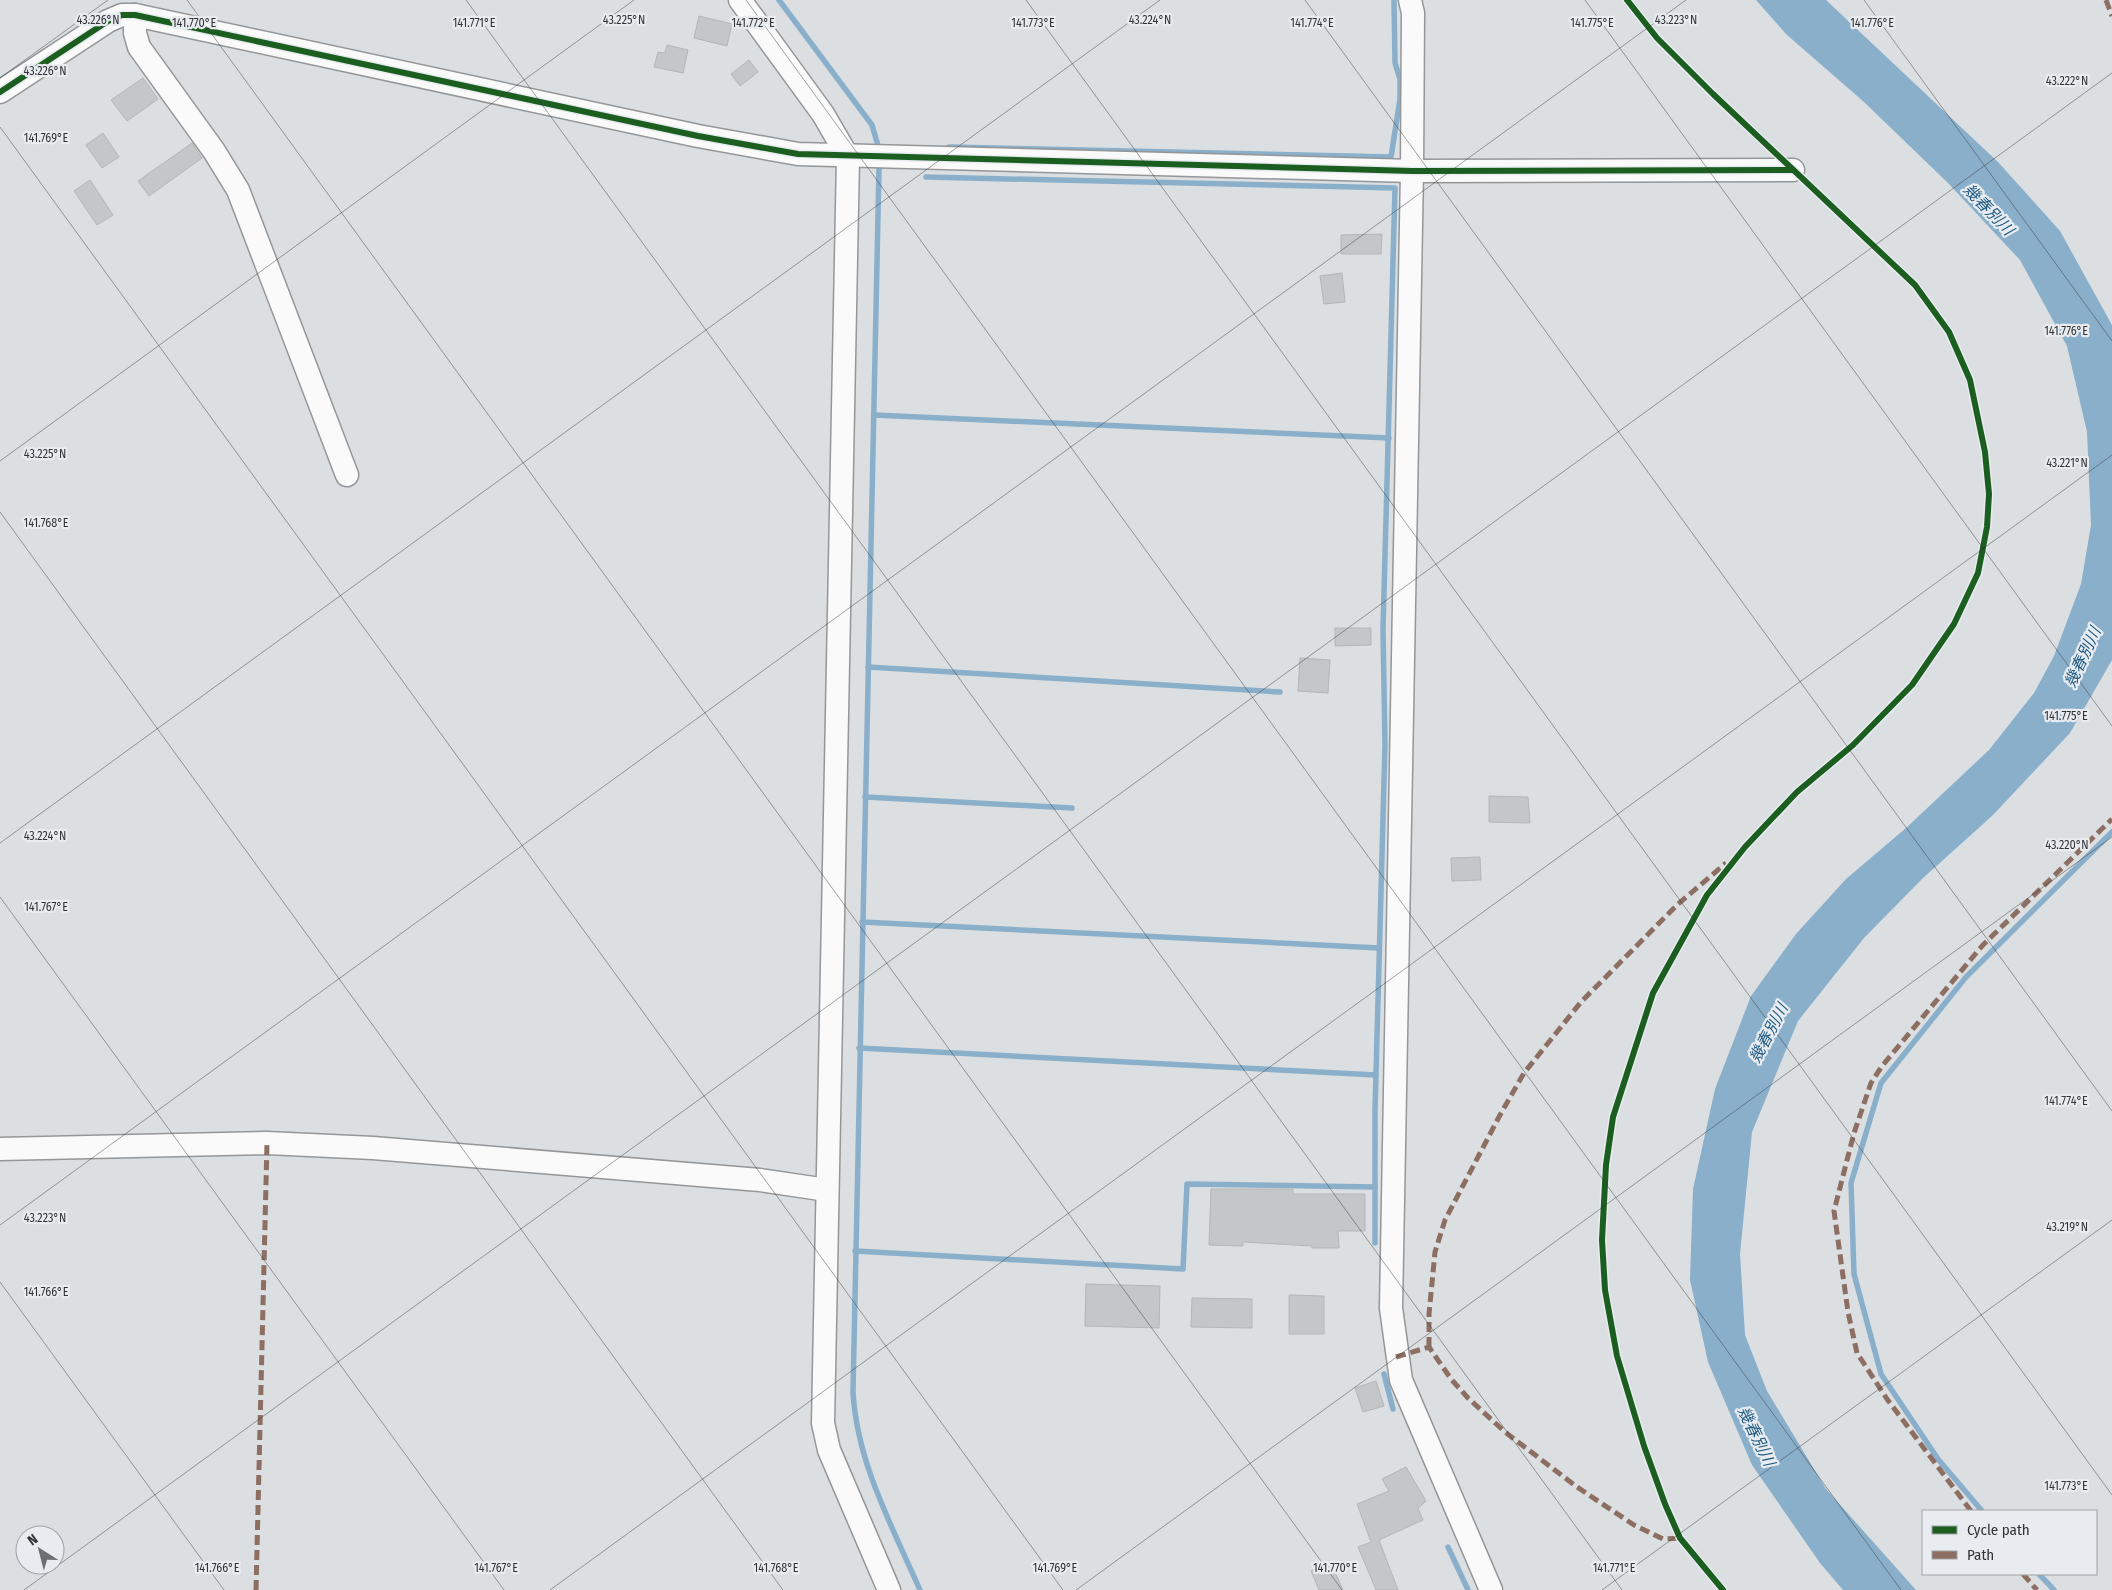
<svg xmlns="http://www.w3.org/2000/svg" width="2112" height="1590" font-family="'Fira Sans Condensed','Noto Sans JP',sans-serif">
  <rect width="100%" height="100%" fill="#dcdfe1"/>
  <path fill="#8aafcb" d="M1756,0h70l172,162 62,69 52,94v335l-42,73 -77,82 -71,64 -58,59 -66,83 -46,111 -12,122 5,81 22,56 59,98 90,101h-73l-23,-27 -68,-98 -44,-103 -18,-82 3,-91 22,-100 36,-93 45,-62 50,-55 60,-51 83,-78 45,-57 20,-37 27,-72 10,-59 -4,-93 -20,-86 -47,-86 -72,-77 -84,-81 -78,-68z"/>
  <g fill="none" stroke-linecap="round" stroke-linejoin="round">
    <g stroke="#8aafcb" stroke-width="5.5">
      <path d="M779,0l93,125 7,24"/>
      <path d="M949,147l442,10 9,-58v-20l-5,-16 -1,-63"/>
      <path d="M879,168l-26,1224c4,71 39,134 67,198"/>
      <path d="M926,177l469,11 -12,441 2,116 -10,365v133"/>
      <path d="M874,415l515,23"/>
      <path d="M868,667l412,25"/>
      <path d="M865,797l207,11"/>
      <path d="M862,922l517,26"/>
      <path d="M859,1048l517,27"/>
      <path d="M855,1251l328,18 4,-85 188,3"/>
      <path d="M1384,1374l9,35"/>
      <path d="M1982,1511l-44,-52 -57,-85 -27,-100 -3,-91 30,-100 85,-106 146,-145"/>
      <path d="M1448,1547l20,43"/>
      <path d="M2039,1574l15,16"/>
    </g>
  </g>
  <g fill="#c4c7c8" stroke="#b3b6b7">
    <path d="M699,16l33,8 -5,22 -33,-8z"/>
    <path d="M667,45l21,5 -5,23 -29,-6 4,-15 7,1z"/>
    <path d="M749,60l9,12 -18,14 -9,-12z"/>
    <path d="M143,78l15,21 -31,22 -16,-21z"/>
    <path d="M103,133l16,24 -17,11 -16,-23z"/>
    <path d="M192,143l10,15 -53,38 -11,-15z"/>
    <path d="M90,180l23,35 -16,10 -23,-34z"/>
    <path d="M1382,234l-1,20h-40v-19z"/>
    <path d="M1342,273l3,29 -21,2 -4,-28z"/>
    <path d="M1335,628h36v17l-36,1z"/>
    <path d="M1300,658l30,2 -2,33 -30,-2z"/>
    <path d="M1489,796l39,1 2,26 -41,-1z"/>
    <path d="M1480,857l1,23 -29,1 -1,-23z"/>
    <path d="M1211,1189h82v5h72v37h-27l1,17h-27v-2l-69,-4v4l-34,-1z"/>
    <path d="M1086,1284l74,2 -1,42 -74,-2z"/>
    <path d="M1289,1295l35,1v38h-35z"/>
    <path d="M1192,1298l60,1v29l-61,-1z"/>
    <path d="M1376,1381l8,25 -21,6 -8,-24z"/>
    <path d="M1406,1467l20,34 -8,7 5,12 -44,20 19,50h-22l-18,-43 13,-5 -14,-38 32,-13 -7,-12z"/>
    <path d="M1330,1561l13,29h-24l-8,-19z"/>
  </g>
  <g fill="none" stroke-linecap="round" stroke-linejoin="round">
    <defs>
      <g id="minor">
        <path d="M740,0l83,114 25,43 -25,1266 6,27 60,140"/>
        <path d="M1410,0l3,13 -1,158 -21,1137 10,72 90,210"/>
        <path d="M135,15v18l4,14 75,104 24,39 109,285"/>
        <path d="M0,92l108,-71 14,-6h13l563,121 100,18 614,17 381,-1"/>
        <path d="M0,1149l267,-6 106,5 387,32 67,10"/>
      </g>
    </defs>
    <use href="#minor" stroke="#949698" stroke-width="25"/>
    <use href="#minor" stroke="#fafafa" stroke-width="22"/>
    <g stroke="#8d6e63" stroke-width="5" stroke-dasharray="10 5" stroke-linecap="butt">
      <path d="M2106,0l6,16"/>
      <path d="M1429,1347v-33l6,-62 10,-32 55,-105 24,-42 57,-71 97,-98 48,-41"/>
      <path d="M1396,1357l33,-10 22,32 17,19 37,34 72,55 57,38 29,14 17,-1"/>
      <path d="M1971,1511l-84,-112 -30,-46 -9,-41 -14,-101 20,-78 17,-50 11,-17 100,-120 130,-127"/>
      <path d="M2023,1574l14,16"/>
      <path d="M256,1590l11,-447"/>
    </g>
    <defs>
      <g id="cycleway">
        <path d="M1627,0l30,38 56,56 202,191 34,47 21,48 15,72 4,42 -2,33 -9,46 -24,51 -42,61 -59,60 -56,47 -52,55 -38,48 -54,98 -40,124 -7,48 -4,75 3,50 12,66 27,90 21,58 15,34 43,52"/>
        <path d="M0,92l108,-71 14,-6h13l563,121 100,18 614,17 381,-1"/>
      </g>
    </defs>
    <use href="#cycleway" stroke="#e8ecf0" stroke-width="9"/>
    <use href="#cycleway" stroke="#1b5e20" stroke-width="6"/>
  </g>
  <path fill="none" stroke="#313334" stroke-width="1" stroke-opacity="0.45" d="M187,0l1155,1590M466,0l1156,1590M746,0l1155,1590M1026,0l1086,1495M1305,0l807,1111M1585,0l527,726M1864,0l248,341M0,78l108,-78M0,127l1063,1463M0,461l634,-461M0,512l783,1078M0,843l1160,-843M0,897l504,693M0,1225l1686,-1225M0,1282l224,308M24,1590l2088,-1517M550,1590l1562,-1135M1076,1590l1036,-753M1602,1590l510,-370"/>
  <g text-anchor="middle" stroke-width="4.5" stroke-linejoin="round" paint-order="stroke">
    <g font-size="16" font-style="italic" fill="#1f5a82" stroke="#e8ecf0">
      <text transform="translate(1989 209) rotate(46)" y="6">幾春別川</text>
      <text transform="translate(2082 657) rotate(-65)" y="6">幾春別川</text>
      <text transform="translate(1768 1033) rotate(-62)" y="6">幾春別川</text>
      <text transform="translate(1757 1436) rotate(64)" y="6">幾春別川</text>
    </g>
  </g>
  <g font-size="12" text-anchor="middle" fill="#313334" stroke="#e8ecf0" stroke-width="4.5" stroke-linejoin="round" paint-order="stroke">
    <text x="98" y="24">43.226°N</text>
    <text x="624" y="24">43.225°N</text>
    <text x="1150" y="24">43.224°N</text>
    <text x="1676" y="24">43.223°N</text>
    <text x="194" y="27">141.770°E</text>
    <text x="474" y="27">141.771°E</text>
    <text x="753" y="27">141.772°E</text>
    <text x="1033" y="27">141.773°E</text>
    <text x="1312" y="27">141.774°E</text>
    <text x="1592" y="27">141.775°E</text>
    <text x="1872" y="27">141.776°E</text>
    <text x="45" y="75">43.226°N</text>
    <text x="2067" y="85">43.222°N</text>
    <text x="46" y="142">141.769°E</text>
    <text x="2066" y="335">141.776°E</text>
    <text x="45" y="458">43.225°N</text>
    <text x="2067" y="467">43.221°N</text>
    <text x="46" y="527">141.768°E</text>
    <text x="2066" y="720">141.775°E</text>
    <text x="45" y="840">43.224°N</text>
    <text x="2067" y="849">43.220°N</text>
    <text x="46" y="911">141.767°E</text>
    <text x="2066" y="1105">141.774°E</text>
    <text x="45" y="1222">43.223°N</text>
    <text x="2067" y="1231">43.219°N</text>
    <text x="46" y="1296">141.766°E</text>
    <text x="2066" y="1490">141.773°E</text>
    <text x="217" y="1572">141.766°E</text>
    <text x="496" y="1572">141.767°E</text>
    <text x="776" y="1572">141.768°E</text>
    <text x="1055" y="1572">141.769°E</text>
    <text x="1335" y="1572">141.770°E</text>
    <text x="1614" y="1572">141.771°E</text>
  </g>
  <rect x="1922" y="1510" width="175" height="65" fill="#e8ecf0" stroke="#9fa2a5"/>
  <rect x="1932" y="1526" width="25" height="8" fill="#1b5e20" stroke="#9fa2a5"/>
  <text x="1967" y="1535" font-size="15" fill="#313334">Cycle path</text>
  <rect x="1932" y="1551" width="25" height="8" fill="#8d6e63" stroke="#9fa2a5"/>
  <text x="1967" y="1560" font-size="15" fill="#313334">Path</text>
  <g transform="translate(40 1550) rotate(324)"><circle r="24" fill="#e8ecf0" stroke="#9fa2a5"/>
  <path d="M0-4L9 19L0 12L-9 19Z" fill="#6d6f71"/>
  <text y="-8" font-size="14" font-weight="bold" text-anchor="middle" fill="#313334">N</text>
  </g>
</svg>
